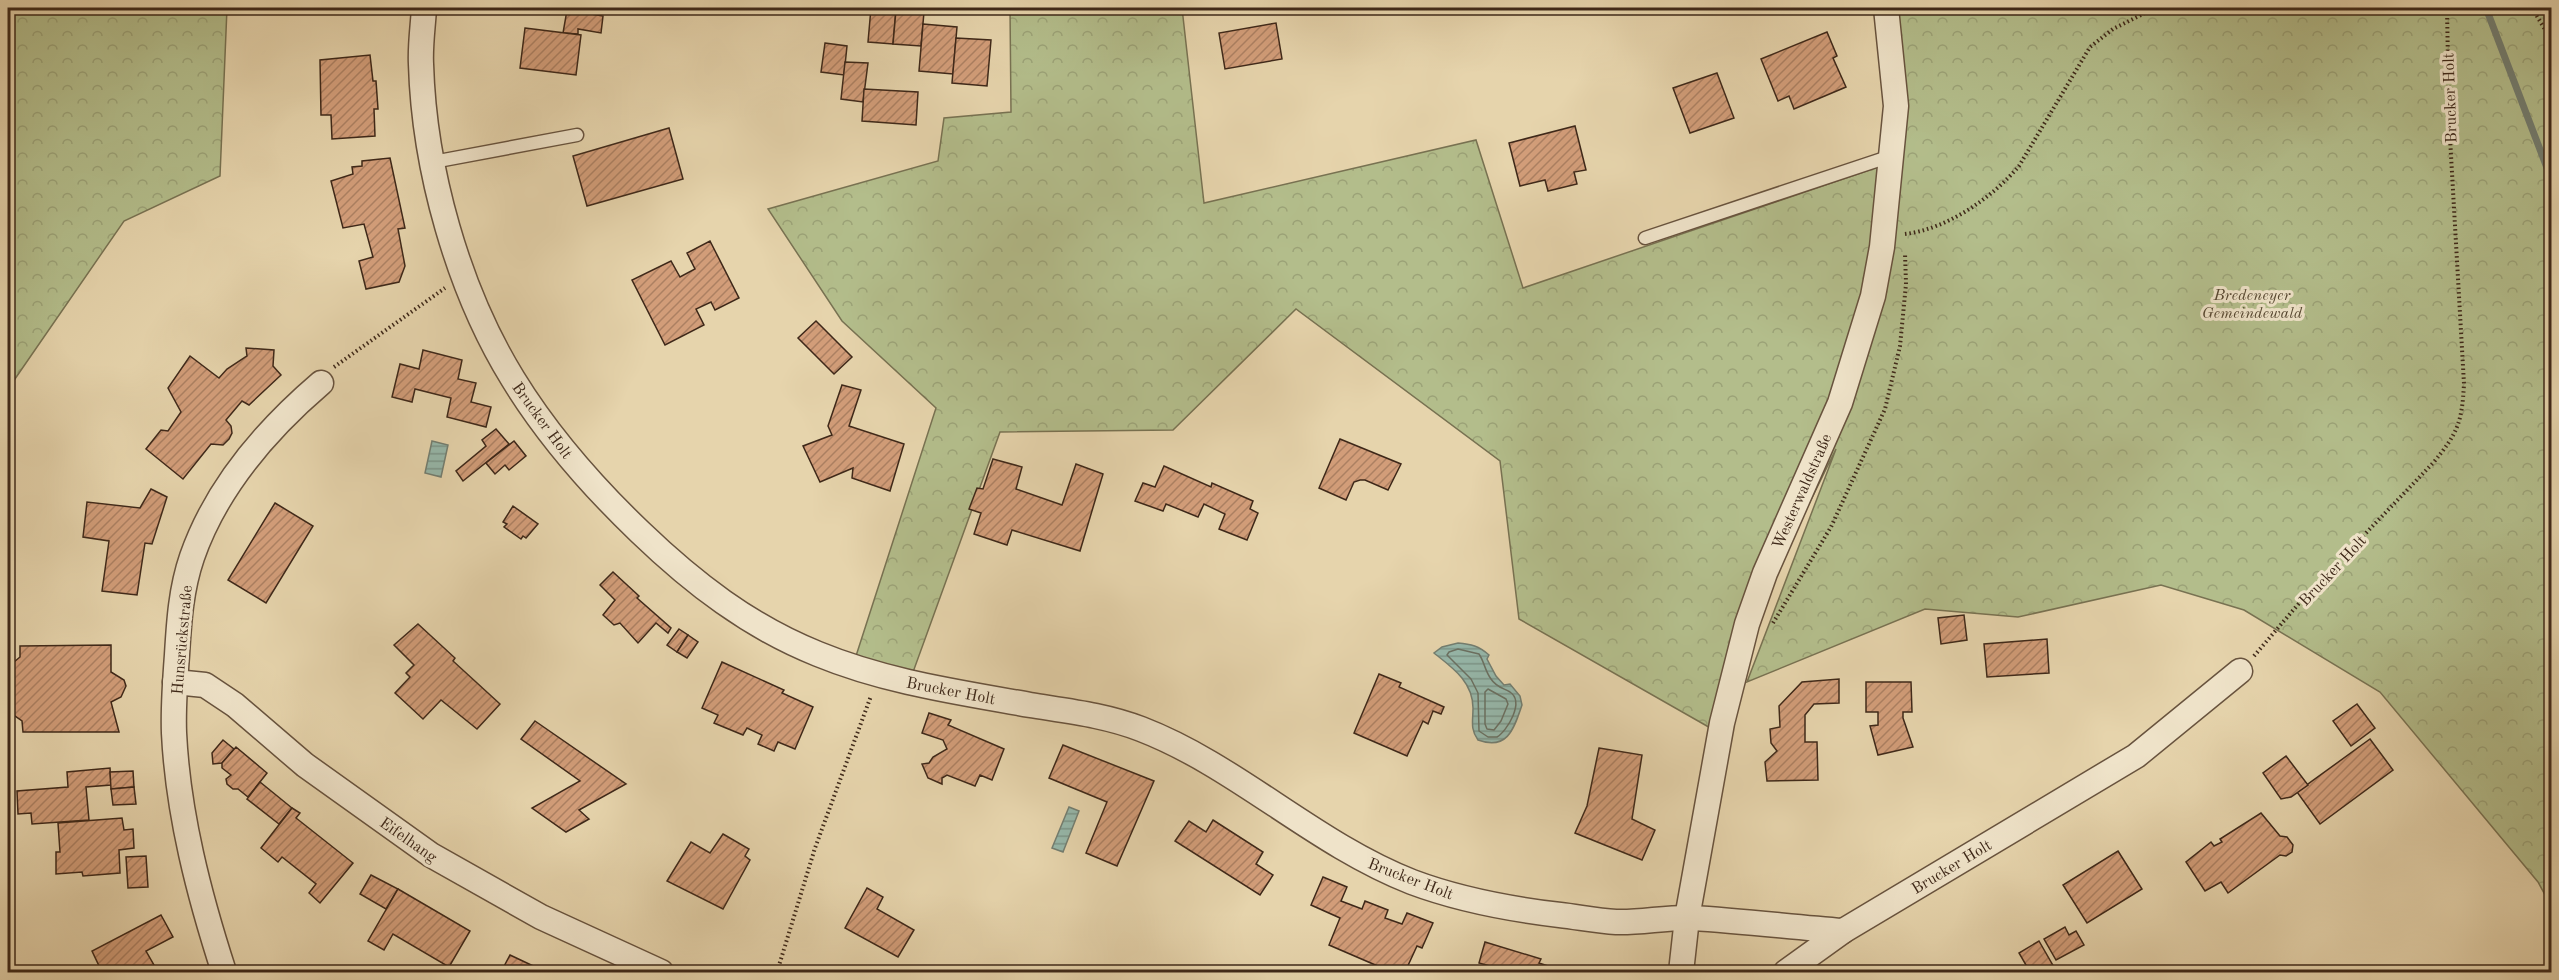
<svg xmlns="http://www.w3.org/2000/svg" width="2559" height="980" font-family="'Old Standard TT',serif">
  <defs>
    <pattern id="forest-crowns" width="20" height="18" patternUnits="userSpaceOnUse" patternTransform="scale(1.5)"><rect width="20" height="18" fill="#b3bd8b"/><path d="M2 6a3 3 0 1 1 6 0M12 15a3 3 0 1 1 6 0" fill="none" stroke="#9ba277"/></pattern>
    <pattern id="water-rules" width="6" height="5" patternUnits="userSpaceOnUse" patternTransform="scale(1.5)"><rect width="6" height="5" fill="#96b8ab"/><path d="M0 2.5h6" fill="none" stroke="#7c968a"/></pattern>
    <pattern id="building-hatch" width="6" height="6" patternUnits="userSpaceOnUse" patternTransform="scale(1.5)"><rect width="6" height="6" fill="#d29d79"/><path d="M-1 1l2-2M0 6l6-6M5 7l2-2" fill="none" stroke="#ac8062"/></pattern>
  </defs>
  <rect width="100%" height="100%" fill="#e6d4ac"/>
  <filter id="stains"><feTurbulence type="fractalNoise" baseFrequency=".00333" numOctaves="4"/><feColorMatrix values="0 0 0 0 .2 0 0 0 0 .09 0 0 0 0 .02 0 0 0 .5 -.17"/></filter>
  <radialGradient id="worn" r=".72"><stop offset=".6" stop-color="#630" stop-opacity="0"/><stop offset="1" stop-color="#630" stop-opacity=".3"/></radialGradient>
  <g fill="url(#forest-crowns)" stroke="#787252" stroke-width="1.5">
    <path d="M8,8h219l-7,168 -96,45 -116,168z"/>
    <path d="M1010,8h172l22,195 272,-63 47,148 376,-128 -3,-152h655v898l-13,-24 -158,-190 -136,-82 -83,-25 -143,32 -93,-8 -178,73 89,-233 -71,144 -37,145 -209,-119 -19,-158 -204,-152 -123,121 -173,2 -92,254 -52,-30 80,-248 -94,-87 -74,-112 170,-48 6,-43 67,-6z"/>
  </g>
  <g fill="url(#water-rules)" stroke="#737e71" stroke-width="1.5">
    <path d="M432,441l16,4 -7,32 -16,-4z"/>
    <path d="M1458,643c13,1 21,3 31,12l-2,4 9,17 8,9 6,-1 10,12 2,9c-8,23 -14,46 -44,35 -8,-11 -5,-19 -5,-32 0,-26 -20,-40 -39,-55l8,-6z"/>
    <path d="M1069,807l10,4 -16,41 -11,-4z"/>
  </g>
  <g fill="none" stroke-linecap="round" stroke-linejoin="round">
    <g stroke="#6a7062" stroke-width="1.5">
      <path d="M1458,649l21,5c5,7 6,17 12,25 5,8 12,9 19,13 15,10 -3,39 -13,45h-9l-9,-6 -1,-38 -7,-14 -24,-24 2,-3z"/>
      <path d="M1488,689l18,10 2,5 -7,17 -7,9 -7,-1 -2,-5v-32z"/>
    </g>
    <path stroke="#737e71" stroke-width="7" d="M2486,8l66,173"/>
  </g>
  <g fill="url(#building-hatch)" stroke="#3e2819" stroke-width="1.5">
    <path d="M871,8l25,2 -3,34 -25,-2z"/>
    <path d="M567,10l36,6 -2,17 -23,-4v5l-15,-1z"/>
    <path d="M896,10l28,2 -3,34 -28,-2z"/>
    <path d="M1276,23l6,36 -57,10 -6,-36z"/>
    <path d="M923,24l34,3 -4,47 -34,-3z"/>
    <path d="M525,28l56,7 -5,40 -56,-7z"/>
    <path d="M1827,32l10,24 -4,2 13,29 -52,22 -5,-13 -11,5 -17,-42z"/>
    <path d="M956,38l35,2 -4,46 -35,-3z"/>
    <path d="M825,43l22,3 -3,29 -23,-3z"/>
    <path d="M370,55l3,26h3l2,28h-4l1,27 -43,3 -1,-24h-10l-1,-55z"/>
    <path d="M845,62l23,1 -5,39 -22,-3z"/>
    <path d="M1717,73l17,45 -44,15 -17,-45z"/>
    <path d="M864,89l54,3 -2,33 -54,-4z"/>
    <path d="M1575,126l11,44 -12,2 3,12 -29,7 -3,-11 -25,6 -11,-43z"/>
    <path d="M669,128l14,51 -96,27 -14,-50z"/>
    <path d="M390,158l15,70 -7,1 7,37 -6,16 -33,7 -7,-28 14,-4 -9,-33 -21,4 -12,-47 22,-7 -1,-7 10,-1v-5z"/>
    <path d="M710,241l29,57 -24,12 -4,-8 -15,7 8,16 -39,20 -33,-65 39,-19 9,16 15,-8 -8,-16z"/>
    <path d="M816,321l36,36 -18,17 -36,-36z"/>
    <path d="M246,348l28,2 -1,16 8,9 -32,30 -7,-4 -16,19 5,6 1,7 -3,6 -6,6 -12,-1 -28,35 -37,-30 15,-19 7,1 13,-19 -13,-24 22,-32 29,22 8,-9 20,-13z"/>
    <path d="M423,350l39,10 -4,19 18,4 -5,19 20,5 -5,20 -39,-10 4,-19 -36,-9 -3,13 -20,-5 8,-33 19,5z"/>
    <path d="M842,385l19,5 -12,36 55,18 -14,47 -38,-13 1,-10 -33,14 -17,-36 29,-11 -4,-9z"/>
    <path d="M496,429l13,15 -46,37 -7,-10 30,-25 -4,-6z"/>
    <path d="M1340,439l61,25 -13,26 -23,-10h-5l-6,2 -8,18 -27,-12z"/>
    <path d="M514,441l12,15 -17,14 -4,-5 -10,9 -9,-11z"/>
    <path d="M993,459l29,8 -6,22 46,16 14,-41 27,10 -23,77 -68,-21 -5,15 -33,-11 7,-21 -12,-4 8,-21 6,1z"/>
    <path d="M1164,466l47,21 1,-4 41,18 -3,8 8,4 -11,27 -28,-11 6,-15 -21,-10 -6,13 -32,-13 -3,7 -28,-10 8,-18 12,4z"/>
    <path d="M151,489l16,8 -15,47 -7,-1 -8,52 -35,-4 7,-50 -26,-4 4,-35 53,6z"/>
    <path d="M275,503l38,23 -47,77 -38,-23z"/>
    <path d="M513,506l25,18 -12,14 -3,-2 -2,3 -17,-12 3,-3 -4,-2z"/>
    <path d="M613,572l26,24 -2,2 34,30 -3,5 -12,-10 -18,20 -18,-20 -6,2 -11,-10 12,-15 -15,-15z"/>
    <path d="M1964,615l3,25 -26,4 -3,-26z"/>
    <path d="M418,624l37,34 -2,3 47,43 -23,25 -36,-29 -18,19 -28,-26 15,-16 -4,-4 8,-8 -20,-20z"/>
    <path d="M679,629l9,6 -11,17 -10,-7z"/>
    <path d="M688,635l10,7 -11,16 -10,-6z"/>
    <path d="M2047,639l2,34 -62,4 -3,-33z"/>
    <path d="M111,645v27l13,8 2,6 -5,11 -10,5 8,30h-96l-1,-11 -14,-10v-44l12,-10v-11z"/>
    <path d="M722,662l62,28 -2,3 31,14 -18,42 -17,-7 -4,9 -16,-7 4,-9 -15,-7 -4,7 -29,-12 4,-8 -16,-7z"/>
    <path d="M1379,674l22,9 -2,4 45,20 -3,7 -8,-3 -5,13 -5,-3 -16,35 -53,-23z"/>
    <path d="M1839,679v24l-25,1 -9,11v27h12l1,38 -51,1 -2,-19 12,-11 -6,-8 -1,-14 10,-2 -1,-21 23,-24z"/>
    <path d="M1866,682h45l1,30h-9v6l10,29 -35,8 -8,-29 8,-1v-13h-12z"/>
    <path d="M2357,704l18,24 -24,18 -18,-25z"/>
    <path d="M929,713l22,7 -3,5 56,24 -12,31 -12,-5 -5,11 -28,-11 -5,3v6l-14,-6 -6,-14 7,-1 4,-6 14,-8 -4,-9 -21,-7z"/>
    <path d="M535,721l91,63 -47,26 10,9 -23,13 -34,-24 48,-27 -59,-42z"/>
    <path d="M2370,739l23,31 -73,54 -23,-32z"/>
    <path d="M223,740l11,9 -12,14 -9,1 -1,-11z"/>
    <path d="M1063,745l91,36 -37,85 -31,-13 21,-51 -58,-24z"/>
    <path d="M236,747l31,26 -19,24 -10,-8h-5l-6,-5 -1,-5 5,-4 -9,-7v-5z"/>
    <path d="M1599,748l43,7 -10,64 23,11 -13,30 -67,-27 12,-27z"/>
    <path d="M2286,756l22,29 -17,12 -10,2 -18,-26z"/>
    <path d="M110,768l1,17 -25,2 3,33 -57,4 -1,-11 -13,1 -1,-23 51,-4 -1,-15z"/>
    <path d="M133,771l1,16 -23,2 -1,-17z"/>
    <path d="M260,782l32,26 -13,16 -32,-25z"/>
    <path d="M134,787l2,17 -23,1 -2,-16z"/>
    <path d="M292,808l8,5 -4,5 57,45 -33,40 -11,-10 7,-9 -34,-27 -4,5 -17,-14z"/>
    <path d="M2261,813l19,23 7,1 6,8 -1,7 -6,4 -6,-1 -52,38 -7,-11 -16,9 -19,-29 25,-20 3,4 8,-4 -2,-3z"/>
    <path d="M122,818l2,12 9,-1 1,19 -15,2 1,23 -37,3 -1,-4 -26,2v-22h4l-2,-29z"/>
    <path d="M1213,820l50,32 -7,12 17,11 -13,20 -85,-54 14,-20 17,11z"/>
    <path d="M723,834l26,15 -4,7 5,4 -27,49 -56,-28 24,-39 19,11z"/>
    <path d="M2118,851l24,38 -55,34 -24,-38z"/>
    <path d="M146,856l2,31 -20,1 -2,-31z"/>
    <path d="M371,875l27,14 -12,20 -26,-15z"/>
    <path d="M1323,877l24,10 -6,14 21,8 3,-8 23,9 -3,8 17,6 5,-11 26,10 -11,25 -5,-2 -12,26h-27l2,-5 -51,-22 11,-27 -29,-13z"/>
    <path d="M867,888l16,9 -6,12 37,21 -16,27 -53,-29z"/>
    <path d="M398,889l72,42 -21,36 -56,-33 -9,16 -16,-9z"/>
    <path d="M161,915l12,22 -27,14 12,21h-66l8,-4 -8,-17z"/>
    <path d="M2065,927l4,8 7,-4 8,14 -28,15 -12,-21z"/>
    <path d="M2039,941l16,28 -7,3h-18l-11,-19z"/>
    <path d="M1485,942l56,17 -2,4 18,6 -1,3h-45l-32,-9z"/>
    <path d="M510,955l36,17h-45z"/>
  </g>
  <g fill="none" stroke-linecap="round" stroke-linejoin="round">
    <defs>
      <g id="service">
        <path d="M433,162l144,-27"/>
        <path d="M1645,238l246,-82"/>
      </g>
      <g id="minor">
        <path d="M424,8c-1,18 -4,38 -3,56 3,105 37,226 92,315 35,57 79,107 127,153 53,51 110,95 178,122 68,28 140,38 212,51 37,6 75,10 111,24 96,37 172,114 271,153 48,18 97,27 148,33 18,2 37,6 56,7 25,1 50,-5 76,-4 50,3 100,9 151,13"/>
        <path d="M175,682l30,3 30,20 70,60 126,90 110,62 120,55"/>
        <path d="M224,972c-25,-77 -46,-158 -50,-239 -1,-26 1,-52 3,-78 2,-34 4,-66 15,-98 24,-69 74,-127 129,-174"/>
        <path d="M1681,972l6,-54 35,-195 25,-99 18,-51 75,-170 33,-107 9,-49 14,-141 -10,-98"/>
        <path d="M1786,972l57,-41 293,-175 104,-85"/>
      </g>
    </defs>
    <use href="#service" stroke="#68533e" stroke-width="15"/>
    <use href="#minor" stroke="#68533e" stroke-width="27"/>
    <g stroke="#3e2819" stroke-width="4" stroke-dasharray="1.5 3" stroke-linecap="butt">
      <path d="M2532,8l20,33"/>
      <path d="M1905,234c42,-5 87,-36 114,-68l71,-119 23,-18 42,-21"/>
      <path d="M334,367l111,-79"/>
      <path d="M1773,623l58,-96 54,-118 15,-63 6,-62 -1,-31"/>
      <path d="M2254,656l47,-55 132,-138c25,-30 29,-41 31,-79l-15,-264 -2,-112"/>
      <path d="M777,972l38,-124 56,-152"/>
    </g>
    <use href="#service" stroke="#efe3c9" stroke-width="12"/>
    <use href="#minor" stroke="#efe3c9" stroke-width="24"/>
  </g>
  <g text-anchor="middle" stroke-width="6" stroke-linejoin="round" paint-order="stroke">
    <g font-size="16" fill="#3e2819" stroke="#efe3c9">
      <text transform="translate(2449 98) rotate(-92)" y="6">Brucker Holt</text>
      <text transform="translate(543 420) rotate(54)" y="6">Brucker Holt</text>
      <text transform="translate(1801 491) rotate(-66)" y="6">Westerwaldstraße</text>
      <text transform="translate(2332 570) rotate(-47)" y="6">Brucker Holt</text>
      <text transform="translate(181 640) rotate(-85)" y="6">Hunsrückstraße</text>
      <text transform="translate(951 690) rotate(11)" y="6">Brucker Holt</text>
      <text transform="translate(409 839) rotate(35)" y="6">Eifelhang</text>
      <text transform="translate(1951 866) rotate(-31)" y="6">Brucker Holt</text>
      <text transform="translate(1411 878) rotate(21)" y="6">Brucker Holt</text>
    </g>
    <g font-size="16" font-style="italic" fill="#554630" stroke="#efe3c9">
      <text x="2252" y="300">Bredeneyer<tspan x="2252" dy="18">Gemeindewald</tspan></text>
    </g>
  </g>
  <rect width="2559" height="980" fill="none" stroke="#e6d4ac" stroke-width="30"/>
  <rect x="9" y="9" width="2541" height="962" fill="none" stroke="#3e2819" stroke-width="3"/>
  <rect x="15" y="15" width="2529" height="950" fill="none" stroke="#3e2819" stroke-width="1.5"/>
  <rect width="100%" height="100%" filter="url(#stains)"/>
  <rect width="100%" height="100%" fill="url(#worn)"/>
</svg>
